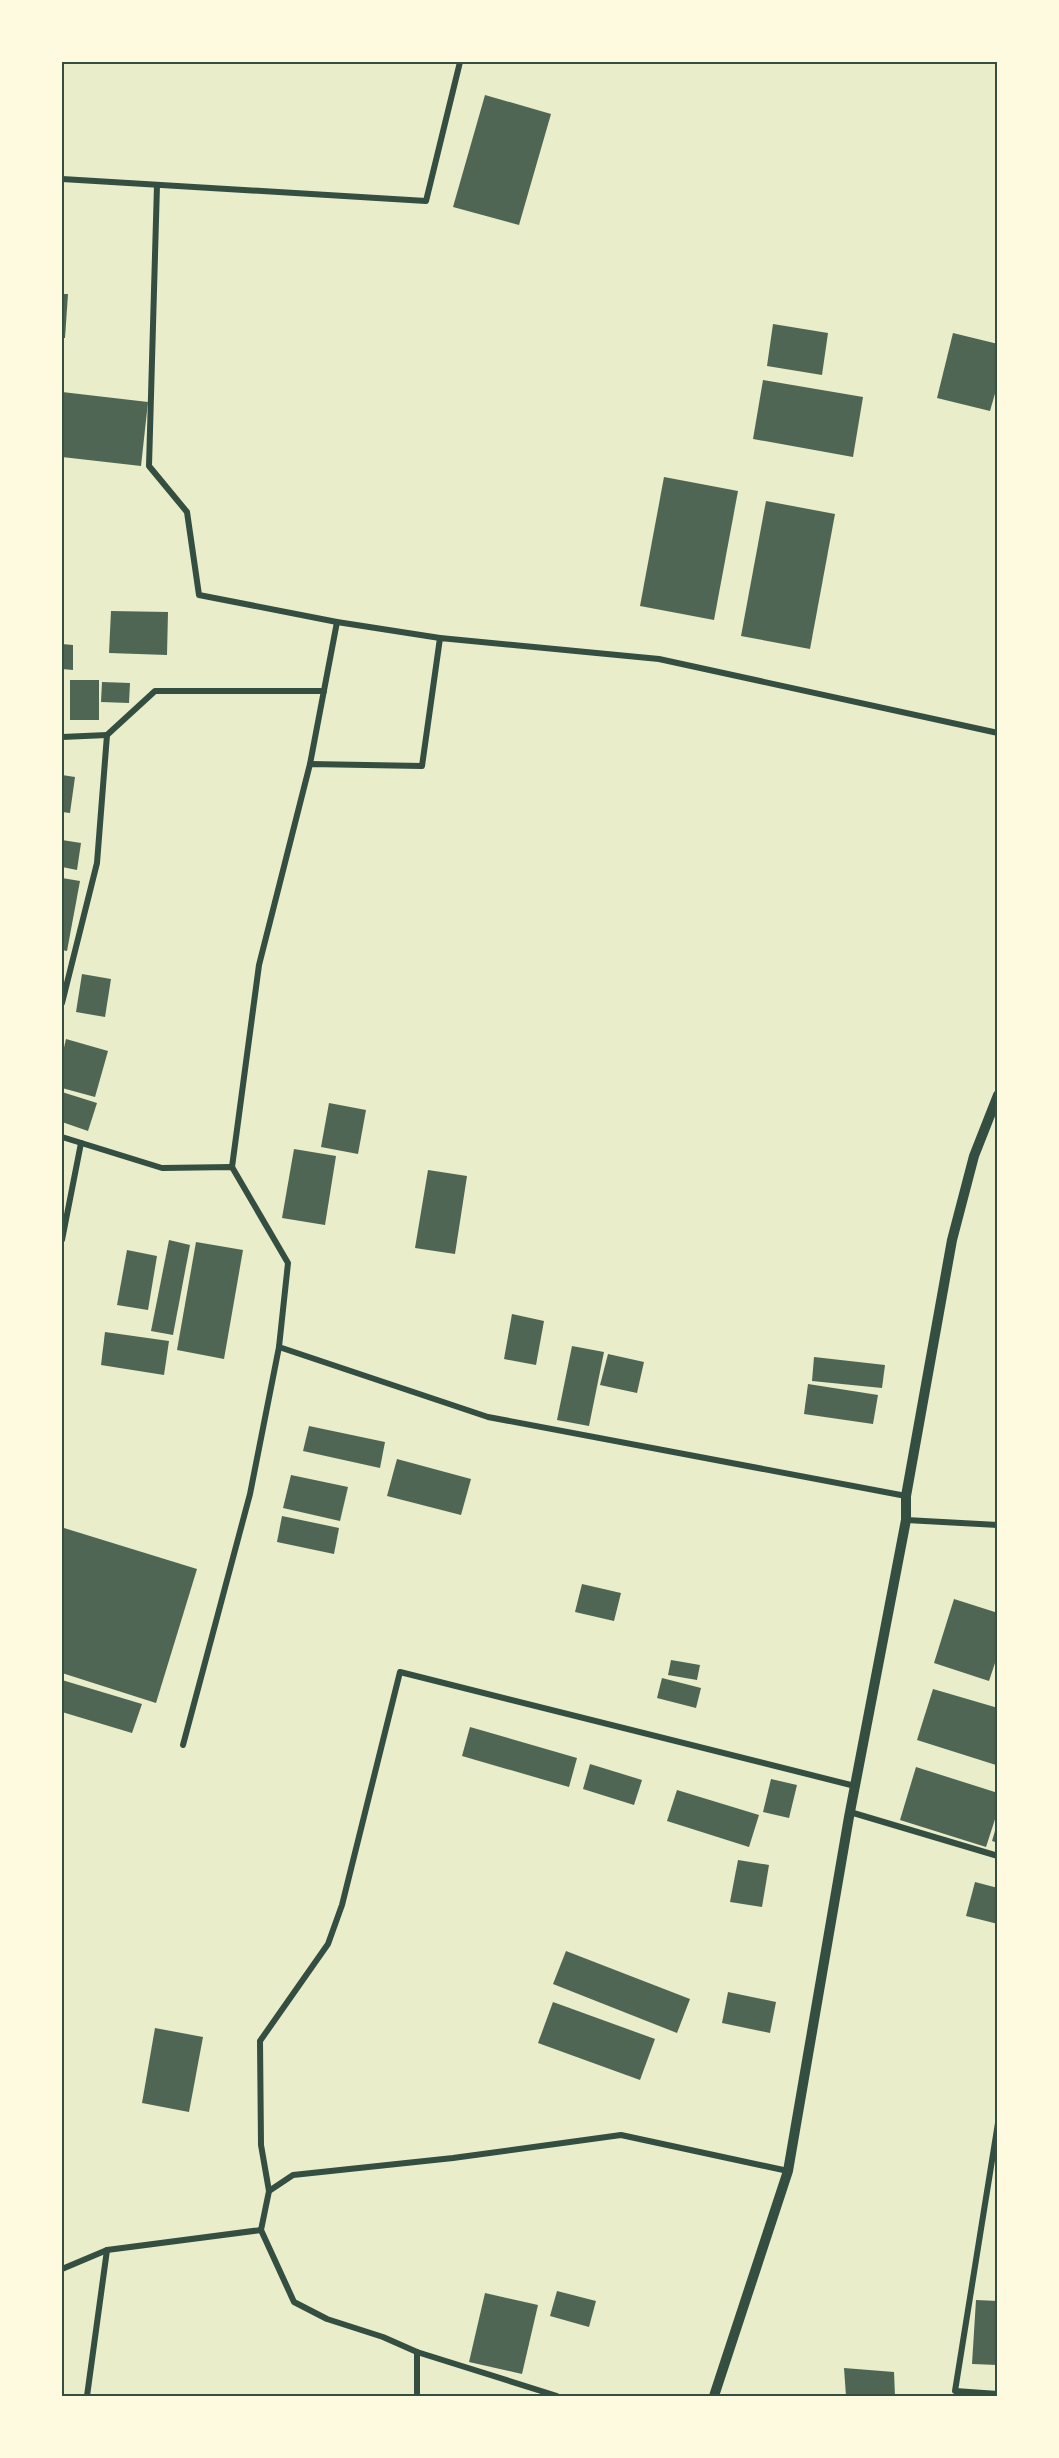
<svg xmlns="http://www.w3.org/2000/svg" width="1059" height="2458" font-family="'Fira Sans Condensed',sans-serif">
  <rect width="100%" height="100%" fill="#e9edc9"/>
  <g fill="#4f6655">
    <path d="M485,95l66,19 -32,111 -66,-18z"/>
    <path d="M62,294h6l-3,44h-3z"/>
    <path d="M773,324l55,9 -6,42 -55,-9z"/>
    <path d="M953,333l45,11v39l-8,28 -53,-13z"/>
    <path d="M763,380l100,17 -10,60 -100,-18z"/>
    <path d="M62,392l86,10 -7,64 -79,-9z"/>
    <path d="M664,477l74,14 -24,129 -74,-14z"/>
    <path d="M766,501l69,13 -25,135 -69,-13z"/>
    <path d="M111,611l57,1 -1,43 -58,-2z"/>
    <path d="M62,644l11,1v25l-11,-1z"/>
    <rect x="70" y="680" width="29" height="40"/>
    <path d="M102,682l28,1 -1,20 -28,-1z"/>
    <path d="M62,775l13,2 -5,36 -8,-1z"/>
    <path d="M62,840l19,3 -4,27 -15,-3z"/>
    <path d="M62,878l18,3 -13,70 -5,-1z"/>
    <path d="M82,974l29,5 -6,38 -29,-5z"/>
    <path d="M66,1039l42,12 -13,46 -33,-9v-32z"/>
    <path d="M62,1092l35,11 -9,28 -26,-9z"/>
    <path d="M329,1103l37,7 -8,44 -37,-7z"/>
    <path d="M294,1149l42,7 -11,69 -43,-7z"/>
    <path d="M428,1170l39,6 -12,78 -40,-6z"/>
    <path d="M169,1240l21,5 -17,90 -22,-4z"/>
    <path d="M196,1242l47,8 -19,109 -47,-9z"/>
    <path d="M127,1250l30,6 -9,54 -31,-5z"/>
    <path d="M512,1314l32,7 -8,44 -32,-6z"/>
    <path d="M105,1332l64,9 -5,34 -63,-10z"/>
    <path d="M572,1346l32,6 -15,74 -32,-6z"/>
    <path d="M608,1354l36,8 -7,31 -37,-8z"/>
    <path d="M814,1357l71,8 -3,23 -70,-7z"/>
    <path d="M808,1384l70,11 -5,29 -69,-10z"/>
    <path d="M309,1426l76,16 -5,26 -77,-17z"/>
    <path d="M397,1459l74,20 -10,36 -74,-19z"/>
    <path d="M291,1475l57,12 -8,34 -57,-13z"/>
    <path d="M282,1516l57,12 -5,26 -57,-12z"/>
    <path d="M64,1528l133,41 -41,134 -94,-30v-136z"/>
    <path d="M582,1584l39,9 -7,28 -39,-9z"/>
    <path d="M954,1599l44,14v41l-9,27 -55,-18z"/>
    <path d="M671,1660l29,5 -3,15 -29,-5z"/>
    <path d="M662,1678l39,10 -5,20 -39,-10z"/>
    <path d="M62,1680l80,24 -10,29 -70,-21z"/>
    <path d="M933,1689l65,19 -2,57 -79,-25z"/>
    <path d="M470,1727l107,31 -8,29 -107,-31z"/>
    <path d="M590,1764l52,16 -8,25 -51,-16z"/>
    <path d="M916,1767l82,26v17l-12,37 -86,-27z"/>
    <path d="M771,1779l26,6 -8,33 -26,-6z"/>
    <path d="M677,1790l82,25 -10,32 -82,-26z"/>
    <path d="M997,1824h1v19l-6,-2z"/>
    <path d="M738,1860l31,5 -7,42 -32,-5z"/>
    <path d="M975,1882l23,6v36l-32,-8z"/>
    <path d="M566,1951l124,48 -13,34 -124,-49z"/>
    <path d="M728,1992l48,10 -6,31 -48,-10z"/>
    <path d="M553,2002l102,37 -15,41 -102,-37z"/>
    <path d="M155,2028l48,9 -14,75 -47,-9z"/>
    <path d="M557,2291l39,10 -7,26 -39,-11z"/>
    <path d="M485,2293l53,12 -16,69 -53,-12z"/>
    <path d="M976,2300l22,1v64l-26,-1z"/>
    <path d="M844,2368l50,4 1,24h-49z"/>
  </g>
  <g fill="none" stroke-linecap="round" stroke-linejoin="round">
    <g stroke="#344e41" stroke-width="6">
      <path d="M62,179l364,22 34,-139"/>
      <path d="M157,185l-8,281 38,46 12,83 138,27 103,16"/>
      <path d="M62,737l45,-2"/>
      <path d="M310,764l27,-142"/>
      <path d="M62,1003l35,-140 10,-128 48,-44h169"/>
      <path d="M62,1137l100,31 70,-1 56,96 -9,84 209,70 418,79"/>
      <path d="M232,1167l27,-202 51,-201 112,2 18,-128 219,21 339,74"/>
      <path d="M62,1240l19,-97"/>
      <path d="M906,1520l92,5"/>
      <path d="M183,1745l67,-251 29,-147"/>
      <path d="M850,1812l148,44"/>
      <path d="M998,2123l-43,268 43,3"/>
      <path d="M269,2191l-8,-46 -1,-104 68,-97 14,-39 58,-233 455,114"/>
      <path d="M62,2269l45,-19"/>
      <path d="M417,2352l140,44"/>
      <path d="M87,2396l20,-146 154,-20"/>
      <path d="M417,2396v-44l-34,-15 -56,-18 -33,-17 -33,-72 8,-39 24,-16 160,-17 168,-23 167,36"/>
    </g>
    <path stroke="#344e41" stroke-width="10" d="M714,2396l74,-225 61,-354 57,-297v-24l46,-256 22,-84 24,-61"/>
  </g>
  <rect width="1059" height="2458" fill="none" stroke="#fefae0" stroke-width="126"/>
  <rect x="63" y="63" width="933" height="2332" fill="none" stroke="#344e41" stroke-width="2"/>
</svg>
